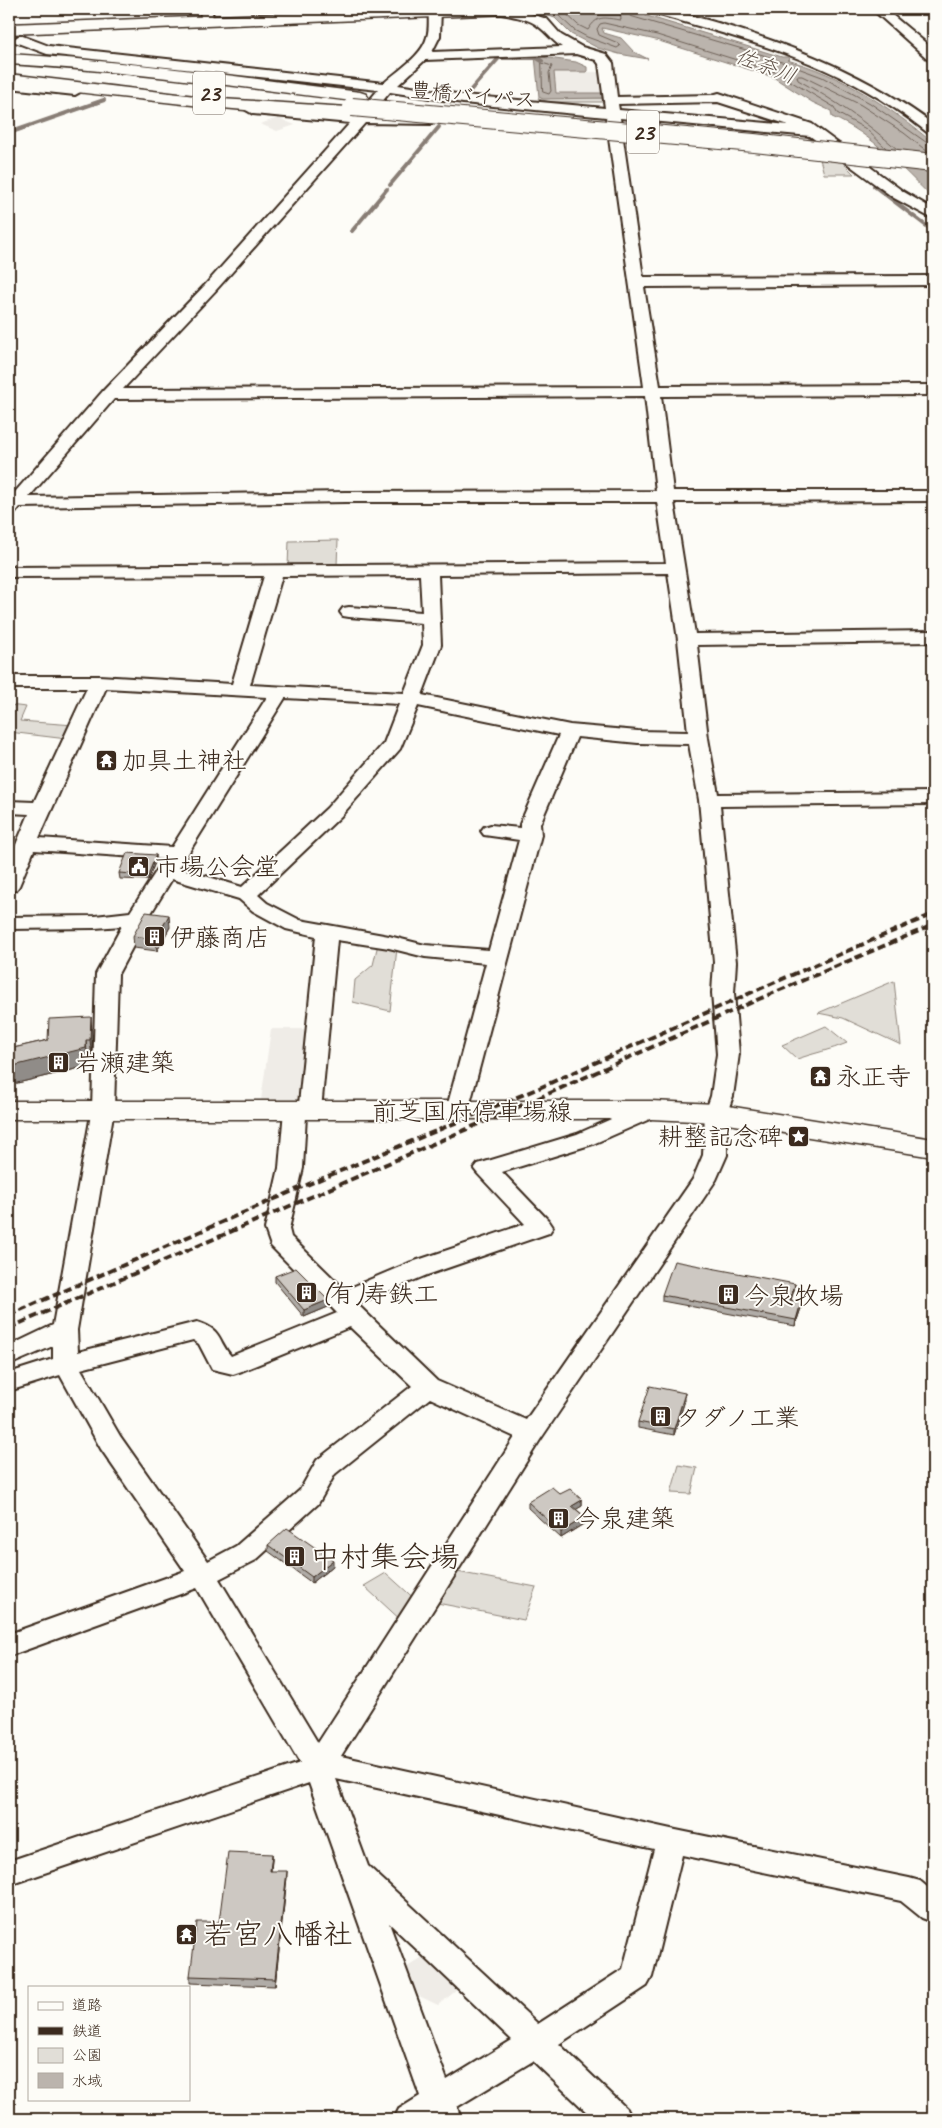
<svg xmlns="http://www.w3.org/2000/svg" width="942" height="2128" font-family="Caveat,'Klee One',sans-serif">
  <rect width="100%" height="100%" fill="#fdfcf7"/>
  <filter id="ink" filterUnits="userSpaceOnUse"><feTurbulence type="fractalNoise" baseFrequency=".02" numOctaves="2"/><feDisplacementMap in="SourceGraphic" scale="10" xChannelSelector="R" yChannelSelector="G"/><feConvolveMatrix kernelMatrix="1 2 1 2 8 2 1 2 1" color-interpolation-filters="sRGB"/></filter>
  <g filter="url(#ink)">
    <g fill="#efece7">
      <path d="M553,72h48l3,21h-48z"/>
      <path d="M278,118l17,7 -18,6 -17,-7z"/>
      <path d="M271,1029h42l-7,71h-45z"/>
      <path d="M427,1954l34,33 -23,18 -19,-9 -13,-28z"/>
    </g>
    <g fill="#e1ded7" stroke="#8e847a">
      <path d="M539,97l66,1v4h-55l-12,-3z"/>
      <path d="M820,159l21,2 13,13h-30z"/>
      <path d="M338,540l-1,25 -49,1 1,-25z"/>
      <path d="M9,705l17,2 -6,14 54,4 -7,14 -58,-7z"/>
      <path d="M378,944l19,4 -7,63 -37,-9 2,-22 18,-15z"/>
      <path d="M894,981l7,64 -58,-27 -25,-5z"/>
      <path d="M826,1026l21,17c-16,7 -33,10 -50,16l-15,-14z"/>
      <path d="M679,1465l18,3 -6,26 -20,-1z"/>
      <path d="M452,1571l84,16 -12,33 -92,-18z"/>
      <path d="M386,1573l32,29 -14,21 -40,-37z"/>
    </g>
    <g fill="#bbb4ad" stroke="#887d74">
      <path d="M526,9h98l158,48h6l2,2 -3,1c53,14 105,48 146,83v55c-31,-29 -61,-65 -101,-81l-1,-6 -19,-9 -39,-25 -117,-37 -54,-12 2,5 17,5 13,14 14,7 -29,-5 -21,-6 -27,-14 -16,-16z"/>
      <path d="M535,56l41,6 11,5v5h-33l2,21h48l1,5 -62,1 -4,-2z"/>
    </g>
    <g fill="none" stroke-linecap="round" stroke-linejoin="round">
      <g stroke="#6e6157" stroke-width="1">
        <path d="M542,9l15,5 17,16 13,7 30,11 3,-2 -2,-3 -19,-8 -2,-6 3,-5 4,-1 53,12 118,37 59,35 3,6 29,16 20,19"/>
        <path d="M561,9l17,16 10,5c10,-16 16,-12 33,-10l-1,-11"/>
        <path d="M626,9l4,7 133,39 59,22 48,26 63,44"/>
        <path d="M542,63l10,3 -3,7 2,18 -2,3 -6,-2z"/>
        <path d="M897,149c-31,-27 -63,-49 -99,-69l-1,-4h5l59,29 43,28 24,19"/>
      </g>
      <g stroke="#887d74" stroke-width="4">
        <path d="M468,93l31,-35h38l5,3"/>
        <path d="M9,133l95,-33"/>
        <path d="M806,134l8,7"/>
        <path d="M390,185l49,-58"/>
        <path d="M874,186l59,45"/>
        <path d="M352,231l35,-42"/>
      </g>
      <defs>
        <g id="minor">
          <path d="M200,9h12l1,13 -1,3h-10z"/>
          <path d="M429,9h12l-1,27 -8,16 130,-5c-11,-7 -14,-14 -24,-21 -10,-9 -35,-11 -48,-14l-2,-3h27l32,10 14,16 21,12 24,7 7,9 4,34 95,-2 7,-2 93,31 92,68 29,17v10l-39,-21 -84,-62 -190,-18 23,159 290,-1v9l-289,2 16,99 273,-1v10l-272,1 12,95h260v10l-259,1 21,132 238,-3v11l-236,3 11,93 10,56 215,-2v12l-213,2 16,156 -2,31 5,61 -6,42 -6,17v42l-11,25 -176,260 -199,316 330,73 238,49 11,3 13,11v30l-11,-4 -21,-17 -219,-46 -30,122 -5,9 -88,58 68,65 5,10h-38l-61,-58 -76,46 4,12h-67l5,-10 21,-13 -111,-313 -300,102v-24l291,-98 -103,-175 -188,68v-22l176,-63 -84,-122 -41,-74 -51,16v-18l44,-14v-13l-44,19v-19l44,-21 39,-216 4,-135 26,-48 -27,2 -86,1v-12l86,-1 35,-4 34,-53 -130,-9 -15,36 -3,4 -7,2v-31l20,-47 -20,-1v-12l25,1 53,-114h-78v-12h90l133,8 32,-108 -255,1v-10l657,-4 -9,-61h-311l-326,5 -5,6 -6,1v-15l94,-108 103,-107 144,-161 -97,-9 -7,-4 2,-3 5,-1 104,9 21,-25 -331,-36 -32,-12 -1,-3 6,-4 29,11 335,37c14,-13 38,-27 43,-46 3,-9 1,-19 2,-28zM576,54l20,6 3,4 6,44 -142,-13 -65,-10 27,-25zM390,92l73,11 143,14 38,270 -521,2 93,-99 149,-167 66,1 2,-3 -7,-4 -55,-2zM718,102l71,23 -170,-15 -1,-6zM645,396l11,95 -310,1 -317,5 85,-98zM668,573l10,67 10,92 -50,-1 -68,-6 -148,-30 19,-50 -3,-70zM420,575l2,37 -73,-5 -6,1 -3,4 3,4 6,1 73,6 1,22 -19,48 -154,-8 32,-109zM106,688l161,9 -95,150 -133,-9zM285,698l114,6 -15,39 -57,65 -85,79 -63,-19zM418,706l141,29 -39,89v4l-29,-3 -7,2 -3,4 3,4 35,5 -30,110 -64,-5 -36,-9 -89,-16 -33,-17 -9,-8 83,-79 59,-67zM577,737l61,6 51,1 10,56 15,162 -2,31 5,61 -6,42 -6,17 -2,42 -10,24 -167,241 -89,-39 -80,-77 70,-29 122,-42 4,-6 -4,-6 -47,-49 91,-28 66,-29 3,-5 -3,-5 -8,-2 -8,2 -66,29 -99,30 -4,5 4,5 47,50 -116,39 -64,27 -54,-53 -2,-8 14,-61 3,-52 12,-1 3,-5 16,-170 52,8 36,9 61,6 -40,148 3,5 8,2 8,-2 3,-5 73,-276 -1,-11zM172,879l67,20 14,12 33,18 30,7 -17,168 -12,1 -3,5 -5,58 -14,61 6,17 66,67 -106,43c-14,-16 -8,-26 -34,-34l-119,30 -1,-22 37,-221 4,-135 30,-56zM350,1327l62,59 -95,74 -17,30 -64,56 -28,15 -88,-125 -39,-67 112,-29 6,4 13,25 21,5 9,-3zM430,1398l85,39 -197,306 -99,-164 37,-19 62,-56 17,-30zM336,1779l318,70 -31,120 -85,55 -170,-158zM389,1923l123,117 -65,40z"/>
          <path d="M647,9c26,0 49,8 74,15 76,23 148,52 212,100v10l-5,-1c-20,-16 -41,-31 -63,-43 -67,-38 -143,-57 -216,-78z"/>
          <path d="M872,9h13l48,40v11l-5,-1z"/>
          <path d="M9,80l66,7 7,4 -7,4 -66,-7z"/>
        </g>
        <path id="major" d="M9,1101h642l65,3 217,35v18l-217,-35 -65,-3h-642z"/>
        <g id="highway">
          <path d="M398,9h118l-3,3 -5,2 -499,20v-10z"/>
          <path d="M9,54c118,7 234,23 351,38l6,2 2,3 -2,3 -6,2c-117,-15 -233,-31 -351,-38z"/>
          <path d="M9,74l212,25 127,8 6,1 2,4 -2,4 -6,1c-114,-5 -226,-20 -339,-33z"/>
        </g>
      </defs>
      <use href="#minor" stroke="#3b2a1e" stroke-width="4"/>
      <use href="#major" stroke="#3b2a1e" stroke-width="3"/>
      <use href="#highway" stroke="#3b2a1e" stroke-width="3"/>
      <use href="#minor" fill="#fdfcf7" fill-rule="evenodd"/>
      <use href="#major" fill="#fdfcf7" fill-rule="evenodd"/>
      <use href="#highway" fill="#fdfcf7" fill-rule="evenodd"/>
      <g stroke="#3b2a1e" stroke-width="4" stroke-dasharray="8 4" stroke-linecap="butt">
        <path d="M9,1315l307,-134 223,-93 218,-98 176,-76"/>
        <path d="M9,1328l541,-235 209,-94 174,-74"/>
      </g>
      <defs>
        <path id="highway-bridge" d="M352,107l402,36 179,20"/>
      </defs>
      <use href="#highway-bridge" stroke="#3b2a1e" stroke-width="20" stroke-linecap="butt"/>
      <use href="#highway-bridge" stroke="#fdfcf7" stroke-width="18"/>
    </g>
    <g fill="#b0aca7" stroke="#3b2a1e">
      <path d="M156,855v5l-8,20 -28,-1 -1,-6z"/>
      <path d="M170,927l-13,24 -23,-3 -1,-12z"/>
      <path d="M92,1034v24h-4v8l-79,19v-36l39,-9z"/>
      <path d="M275,1276l53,24v7l-24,10 -29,-35z"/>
      <path d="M795,1284l-1,6 -3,10 10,8 -6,18 -133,-25v-6z"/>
      <path d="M685,1400l-11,35 -36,-7v-6z"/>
      <path d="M560,1494l22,6v6l-6,3 9,8v6l-24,15 -33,-30v-6z"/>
      <path d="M268,1545l65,21 -21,17 -44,-32z"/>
      <path d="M272,1854v6l-1,11 16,6 -12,109 -85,-3v-7l29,-54z"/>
    </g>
    <g fill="#908c88" stroke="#3b2a1e">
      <path d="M156,855v5l-8,20v-5z"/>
      <path d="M169,915l1,12 -13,24 -1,-12z"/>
      <path d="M91,1017l1,17v24l-2,-18z"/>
      <path d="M86,1040l2,26 -79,19v-18z"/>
      <path d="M795,1284l-1,6 -5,16 1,-6z"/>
      <path d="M328,1300v7l-24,10v-7z"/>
      <path d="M801,1302v6l-6,18 1,-6z"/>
      <path d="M685,1393v7l-11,35v-6z"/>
      <path d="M582,1500v6l-10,6v-6z"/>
      <path d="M585,1517v6l-24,15v-6z"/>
      <path d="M333,1560v6l-21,17v-6z"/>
      <path d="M272,1854v6l-2,17v-6z"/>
      <path d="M287,1871v6l-12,109v-7z"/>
    </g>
    <g fill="#cdc8c2" stroke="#3b2a1e">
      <path d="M127,853l29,2 -8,20 -29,-2z"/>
      <path d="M146,912l23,3 -13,24 -23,-3z"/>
      <path d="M91,1017l-1,23h-4v8l-77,19v-18l39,-9 1,-21z"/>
      <path d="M674,1261l121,23 -5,16 11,2 -5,18 -134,-25z"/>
      <path d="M296,1268l32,32 -24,10 -29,-34z"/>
      <path d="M650,1386l35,7 -11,36 -36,-7z"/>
      <path d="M552,1487l8,7 10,-5 12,11 -10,6 13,11 -24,15 -33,-30z"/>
      <path d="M287,1528l46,32 -21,17 -44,-32z"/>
      <path d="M228,1852l44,2 -2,17h17l-12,108 -85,-3 7,-54h22z"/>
    </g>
  </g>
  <defs>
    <symbol id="temple-square" viewBox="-11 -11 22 22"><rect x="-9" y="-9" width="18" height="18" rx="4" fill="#3b2a1e" stroke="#fdfcf7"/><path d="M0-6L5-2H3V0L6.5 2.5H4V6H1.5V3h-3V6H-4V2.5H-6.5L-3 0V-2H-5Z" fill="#fff"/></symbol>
    <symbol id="civic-square" viewBox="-11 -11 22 22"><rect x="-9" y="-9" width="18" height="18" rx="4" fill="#3b2a1e" stroke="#fdfcf7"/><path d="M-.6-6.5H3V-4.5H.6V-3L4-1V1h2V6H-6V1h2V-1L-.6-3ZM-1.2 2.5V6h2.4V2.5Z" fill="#fff"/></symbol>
    <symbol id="building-square" viewBox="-11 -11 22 22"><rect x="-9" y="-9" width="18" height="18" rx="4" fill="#3b2a1e" stroke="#fdfcf7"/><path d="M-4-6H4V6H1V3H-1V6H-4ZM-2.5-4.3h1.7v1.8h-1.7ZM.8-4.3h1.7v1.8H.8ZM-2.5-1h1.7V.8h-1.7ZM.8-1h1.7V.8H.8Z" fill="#fff"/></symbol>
    <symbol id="sight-square" viewBox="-11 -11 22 22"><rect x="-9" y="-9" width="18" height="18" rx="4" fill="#3b2a1e" stroke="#fdfcf7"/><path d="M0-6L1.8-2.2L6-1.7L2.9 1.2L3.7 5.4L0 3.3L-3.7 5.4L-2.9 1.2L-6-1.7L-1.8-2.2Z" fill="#fff"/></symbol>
  </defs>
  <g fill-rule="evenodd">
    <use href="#temple-square" x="94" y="748" width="25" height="25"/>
    <use href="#civic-square" x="126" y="854" width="25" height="25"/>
    <use href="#building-square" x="142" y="924" width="25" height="25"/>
    <use href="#building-square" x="46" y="1050" width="25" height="25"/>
    <use href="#temple-square" x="808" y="1064" width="25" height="25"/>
    <use href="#sight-square" x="786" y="1124" width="25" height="25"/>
    <use href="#building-square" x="294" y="1280" width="25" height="25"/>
    <use href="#building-square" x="716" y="1282" width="25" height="25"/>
    <use href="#building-square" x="648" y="1404" width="25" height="25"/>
    <use href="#building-square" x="546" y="1506" width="25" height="25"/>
    <use href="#building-square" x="282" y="1544" width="25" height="25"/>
    <use href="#temple-square" x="174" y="1922" width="25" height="25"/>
  </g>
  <g text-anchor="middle" stroke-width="4" stroke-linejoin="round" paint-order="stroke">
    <g font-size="21" font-style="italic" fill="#615349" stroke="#fdfcf7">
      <text transform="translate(766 66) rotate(21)" y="7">佐奈川</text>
    </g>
    <g font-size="21" fill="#3b2a1e" stroke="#fdfcf7">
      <text transform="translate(473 95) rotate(5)" y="7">豊橋バイパス</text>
    </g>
    <g fill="#fdfcf7" stroke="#75695f" stroke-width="1">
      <rect x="193" y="71.5" width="32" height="43" rx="4"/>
      <rect x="627" y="110.5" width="32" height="43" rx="4"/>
    </g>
    <g font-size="24" font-weight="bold" fill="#3b2a1e">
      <text x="209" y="101">23</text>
      <text x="643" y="140">23</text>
    </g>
    <g font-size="25" fill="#3b2a1e" stroke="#fdfcf7" text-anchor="start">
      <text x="122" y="769">加具土神社</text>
      <text x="155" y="875">市場公会堂</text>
      <text x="170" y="946">伊藤商店</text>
      <text x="75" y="1071">岩瀬建築</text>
      <text x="836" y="1085">永正寺</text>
      <text x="783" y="1145" text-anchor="end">耕整記念碑</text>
      <text x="322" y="1302">(有)寿鉄工</text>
      <text x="744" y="1304">今泉牧場</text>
      <text x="676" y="1426">タダノ工業</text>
      <text x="575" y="1527">今泉建築</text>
    </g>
    <g font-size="25" fill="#3b2a1e" stroke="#fdfcf7">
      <text x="472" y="1120">前芝国府停車場線</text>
    </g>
    <g font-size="30" fill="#3b2a1e" stroke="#fdfcf7" text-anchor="start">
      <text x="310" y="1567">中村集会場</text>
      <text x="203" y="1944">若宮八幡社</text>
    </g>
  </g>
  <rect width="942" height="2128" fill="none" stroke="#fdfcf7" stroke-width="30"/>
  <rect x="15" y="15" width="912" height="2098" fill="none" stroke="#3b2a1e" stroke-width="2" filter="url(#ink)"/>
  <rect x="28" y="1986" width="162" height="115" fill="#fdfcf7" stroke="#afa8a0"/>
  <rect x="38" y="2002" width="25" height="8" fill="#fdfcf7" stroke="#afa8a0"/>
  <text x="72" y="2010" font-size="15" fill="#3b2a1e">道路</text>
  <rect x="38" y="2027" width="25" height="8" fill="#3b2a1e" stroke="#afa8a0"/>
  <text x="72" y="2036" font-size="15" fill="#3b2a1e">鉄道</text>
  <rect x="38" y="2048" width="25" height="15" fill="#e1ded7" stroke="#afa8a0"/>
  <text x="72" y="2060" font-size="15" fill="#3b2a1e">公園</text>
  <rect x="38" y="2073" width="25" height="15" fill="#bbb4ad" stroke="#afa8a0"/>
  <text x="72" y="2086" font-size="15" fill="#3b2a1e">水域</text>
</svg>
